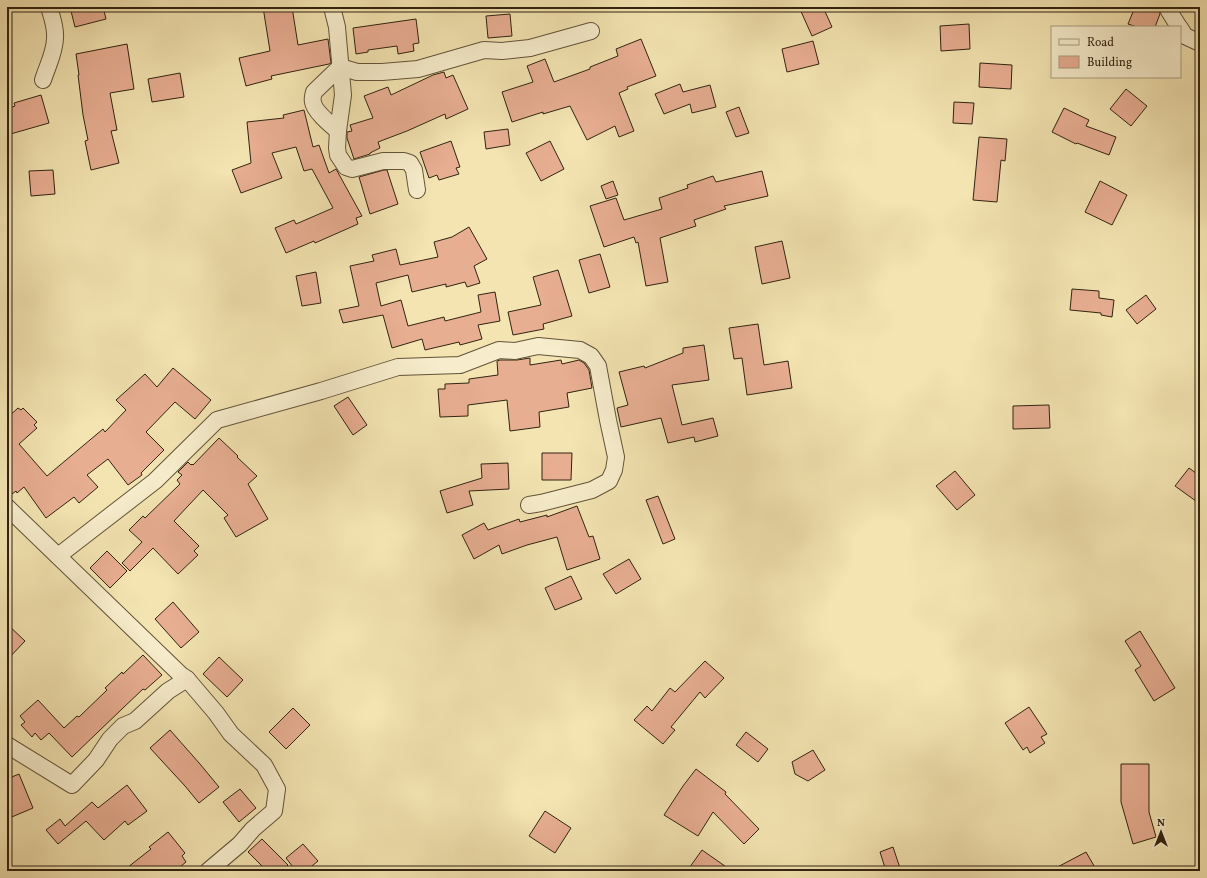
<svg xmlns="http://www.w3.org/2000/svg" width="1207" height="878" font-family="Vollkorn,serif">
  <rect width="100%" height="100%" fill="#f3e4b1"/>
  <filter id="stains"><feTurbulence type="fractalNoise" baseFrequency=".005" numOctaves="4"/><feColorMatrix values="0 0 0 0 .2 0 0 0 0 .09 0 0 0 0 .02 0 0 0 .5 -.17"/></filter>
  <radialGradient id="worn" r=".72"><stop offset=".6" stop-color="#630" stop-opacity="0"/><stop offset="1" stop-color="#630" stop-opacity=".3"/></radialGradient>
  <g fill="#e8ae92" stroke="#312311">
    <path d="M70,7h33l3,12 -31,8z"/>
    <path d="M263,7h29l6,38 30,-6 3,24 -2,1 -58,12 1,3 -26,7 -7,-28 31,-7z"/>
    <path d="M799,7h24l9,20 -20,9z"/>
    <path d="M1135,7h24l1,7 -5,13h-18l-9,-3z"/>
    <path d="M510,14l2,22 -24,2 -2,-22z"/>
    <path d="M416,19l3,24 -6,1 1,7 -16,3 -1,-8 -29,4v2l-12,2 -3,-26z"/>
    <path d="M969,24l1,25 -29,2 -1,-25z"/>
    <path d="M641,39l15,37 -29,11 1,2 -9,4 15,38 -15,6 -4,-11 -28,14 -17,-34 -27,8v-2l-31,10 -10,-30 31,-10 -6,-16 18,-7 9,23 36,-13v-2l28,-11 -2,-7z"/>
    <path d="M813,41l6,23 -32,8 -5,-23z"/>
    <path d="M127,44l7,45 -24,4 7,37 -6,1 8,32 -28,7 -6,-29 3,-1 -5,-25 -5,-40h1l-3,-21z"/>
    <path d="M980,63l32,2 -1,24 -32,-2z"/>
    <path d="M444,72l2,6 7,-3 15,34 -22,10 -1,-5 -38,17 -29,11 2,6 -10,5v1l-16,5 -7,-21v-6l5,-1 -2,-6 23,-7 -9,-22 24,-9 3,8 42,-20z"/>
    <path d="M180,73l4,24 -32,5 -4,-23z"/>
    <path d="M680,84l3,8 27,-7 6,22 -24,6 -2,-9 -26,10 -9,-20z"/>
    <path d="M1126,89l21,17 -16,20 -21,-17z"/>
    <path d="M41,95l8,28 -42,12v-26l8,-3 -1,-3z"/>
    <path d="M954,102l20,1 -2,21 -19,-1z"/>
    <path d="M739,107l10,26 -13,4 -10,-25z"/>
    <path d="M1064,108l25,12 -3,6 30,11 -7,18 -32,-12 -1,1 -24,-12z"/>
    <path d="M304,110l9,37 6,-2 10,28 7,-4 26,47 -6,2 2,6 -43,19 -1,-2 -28,12 -11,-25 19,-8 2,4 37,-16 -21,-39 -8,2 -8,-24 -24,6 10,25 -41,15 -9,-23 19,-7 -4,-41 37,-4 -1,-3z"/>
    <path d="M508,129l2,16 -24,4 -2,-17z"/>
    <path d="M979,137l28,2 -2,22 -4,-1 -4,42 -24,-2z"/>
    <path d="M451,141l9,26 -4,1 3,6 -20,6 -2,-5 -8,3 -9,-26z"/>
    <path d="M550,141l14,28 -23,12 -15,-28z"/>
    <path d="M53,170l2,24 -24,2 -2,-25z"/>
    <path d="M384,170h3l11,34 -28,10 -11,-37z"/>
    <path d="M762,171l6,25 -44,10 2,3 -32,11 2,6 -36,12 8,44 -22,4 -8,-44 -2,1 -2,-6 -30,10 -14,-41 26,-8 8,22 38,-11 -3,-11 29,-10 -1,-3 26,-9 3,6z"/>
    <path d="M613,181l5,14 -12,4 -5,-13z"/>
    <path d="M1100,181l27,14 -15,30 -27,-13z"/>
    <path d="M469,227l18,32 -13,7 6,17 -13,4 -2,-5 -19,5v-3l-34,8 -4,-17 -32,8 5,23 20,-6 7,26 36,-9 1,4 36,-9 -3,-17 17,-3 5,29 -22,4 4,14 -22,6 -1,-3 -34,8 -3,-11 -30,9 -9,-33 -40,8 -4,-13 20,-4 -9,-40 24,-5 -2,-6 24,-6 4,16 38,-8 -4,-15 18,-5z"/>
    <path d="M782,241l8,37 -28,6 -7,-37z"/>
    <path d="M600,254l10,33 -21,6 -10,-33z"/>
    <path d="M558,270l14,46 -29,8 1,5 -31,6 -5,-23 33,-7 -8,-28z"/>
    <path d="M316,272l5,31 -19,3 -6,-30z"/>
    <path d="M1072,289l27,2v7l15,2 -2,17 -11,-2v-2l-31,-3z"/>
    <path d="M1146,295l10,14 -19,15 -11,-14z"/>
    <path d="M758,324l6,41 24,-4 4,27 -45,7 -5,-37 -8,1 -5,-31z"/>
    <path d="M704,345l5,35 -37,5 10,40 31,-7 5,18 -23,6 -1,-5 -26,6 -7,-25 -40,9 -4,-19 11,-3 -9,-33 25,-6 1,2 38,-15v-5z"/>
    <path d="M530,358v7l31,-5 1,4 17,-4 5,3 5,7 3,18 -25,5 2,14 -30,5 1,15 -30,4 -3,-31 -39,5v11l-28,1 -2,-28h7v-5l24,-1v-4l29,-4 -1,-14 3,-1h17z"/>
    <path d="M173,368l38,32 -16,19 -20,-17 -29,30 18,18 -23,23 1,2 -14,10 -20,-26 -21,16 11,12 -19,16 -5,-6 -28,21 -22,-31 -7,6 -1,-2 -9,7v-80l11,-10 3,2 2,-2 14,14 -3,3 3,3 -18,16 28,32 56,-47 2,3 21,-22 -10,-10 29,-26 12,13z"/>
    <path d="M348,397l19,28 -14,10 -19,-29z"/>
    <path d="M1049,405l1,23 -37,1v-23z"/>
    <path d="M219,438l19,18 -1,1 20,19 -9,8 20,35 -32,18 -12,-19 4,-3 -25,-25 -29,31 25,25 -5,5 4,4 -20,19 -25,-26 -23,23 -8,-8 20,-21 -13,-12 14,-14 2,2 35,-34 -3,-4 5,-5 -4,-3 10,-10 3,3 1,-1 1,1z"/>
    <path d="M542,453h30l-1,27h-29z"/>
    <path d="M508,463l1,26 -40,2 4,14 -26,8 -7,-22 42,-13 -1,-14z"/>
    <path d="M1189,468l11,8v28l-25,-18z"/>
    <path d="M955,471l20,24 -18,15 -21,-24z"/>
    <path d="M658,496l17,43 -12,5 -17,-44z"/>
    <path d="M577,506l12,31 4,-1 7,23 -33,11 -10,-33 -30,8 -25,9 -3,-9 -25,14 -12,-24 22,-12 4,7 31,-11 1,3 27,-7v2z"/>
    <path d="M107,551l20,20 -17,17 -20,-20z"/>
    <path d="M629,559l12,20 -25,15 -13,-20z"/>
    <path d="M571,576l11,23 -27,11 -10,-22z"/>
    <path d="M173,602l26,30 -18,16 -26,-29z"/>
    <path d="M7,624l18,17 -18,19z"/>
    <path d="M1140,631l35,57 -21,13 -19,-31 6,-4 -16,-25z"/>
    <path d="M143,655l19,20 -17,15 -2,-1 -20,19 -51,49 -23,-24 -8,7 -6,-7 -3,4 -11,-12 4,-3 -5,-6 18,-16 26,28 13,-12 2,1 28,-27 -2,-2 17,-16 1,2z"/>
    <path d="M219,657l24,23 -16,17 -24,-23z"/>
    <path d="M705,661l19,17 -19,20 -5,-6 -29,35 4,3 -12,14 -29,-24 13,-14 5,5 18,-23 5,4z"/>
    <path d="M1029,707l18,27 -6,3 4,6 -15,10 -3,-6 -4,3 -18,-27z"/>
    <path d="M293,708l17,17 -24,24 -17,-17z"/>
    <path d="M170,730l30,34 19,23 -20,16 -14,-17 -35,-38z"/>
    <path d="M746,732l22,17 -10,13 -22,-17z"/>
    <path d="M813,750l12,20 -17,11 -13,-7 -3,-12z"/>
    <path d="M1121,764h28v48l7,25 -23,7 -12,-42z"/>
    <path d="M696,769l30,23 -1,2 34,35 -15,15 -31,-32 -15,24 -34,-21 19,-29z"/>
    <path d="M19,774l14,34 -26,11v-40z"/>
    <path d="M127,785l20,26 -19,14 -3,-4 -21,19 -18,-19 -28,23 -12,-14 14,-11 5,7 27,-24 6,6z"/>
    <path d="M240,789l16,19 -17,14 -16,-20z"/>
    <path d="M545,811l26,17 -16,25 -26,-17z"/>
    <path d="M168,832l17,21 -3,3 4,6 -11,9h-52l28,-22 -2,-2z"/>
    <path d="M262,839l26,26 -6,6h-15l-19,-19z"/>
    <path d="M303,844l15,17 -12,10h-10l-10,-13z"/>
    <path d="M893,847l8,24h-15l-6,-19z"/>
    <path d="M702,850l30,21h-45z"/>
    <path d="M1086,852l11,19h-47z"/>
  </g>
  <g fill="none" stroke-linecap="round" stroke-linejoin="round">
    <defs>
      <g id="street">
        <path d="M332,7l5,20 6,68 -5,36 -1,17 1,7 8,12 6,2 31,-8h21l6,2 4,7 3,20"/>
        <path d="M1168,7l1,4 10,16"/>
        <path d="M1180,28l5,8 15,7"/>
        <path d="M340,67l17,5h25l36,-3 66,-19 18,1 28,-3 61,-17"/>
        <path d="M43,80c4,-13 12,-28 12,-42 1,-10 -3,-21 -6,-31"/>
        <path d="M338,131c-7,-6 -24,-20 -25,-29 -1,-3 0,-6 1,-10l26,-25"/>
        <path d="M7,507l174,168 6,4 29,34 15,21 33,31 13,24 -3,22 -21,18 -13,15 -32,27"/>
        <path d="M58,556l97,-75 62,-61 104,-29 77,-24 62,-2 39,-15 16,1 23,-5 42,4 11,6 7,10 10,54 8,37 -2,13 -5,11 -17,9 -51,13 -12,2"/>
        <path d="M7,745l65,40 24,-25 14,-21 13,-13 12,-5 33,-30 19,-12"/>
      </g>
    </defs>
    <use href="#street" stroke="#625339" stroke-width="18"/>
    <use href="#street" stroke="#f7edcc" stroke-width="16"/>
  </g>
  <rect width="1207" height="878" fill="none" stroke="#f3e4b1" stroke-width="24"/>
  <rect x="8" y="8" width="1191" height="862" fill="none" stroke="#312311" stroke-width="2"/>
  <rect x="12" y="12" width="1183" height="854" fill="none" stroke="#312311"/>
  <rect x="1051" y="26" width="130" height="52" fill="#f7edcc" stroke="#a89c81"/>
  <rect x="1059" y="39" width="20" height="6" fill="#f7edcc" stroke="#a89c81"/>
  <text x="1087" y="46" font-size="12" fill="#312311">Road</text>
  <rect x="1059" y="56" width="20" height="12" fill="#e8ae92" stroke="#a89c81"/>
  <text x="1087" y="66" font-size="12" fill="#312311">Building</text>
  <g transform="translate(1161 832)" stroke="#f7edcc" stroke-width="3" paint-order="stroke">
  <path d="M0-3L7 15L0 10L-7 15Z" fill="#312311"/>
  <text y="-6" font-size="11" font-weight="bold" text-anchor="middle" fill="#312311">N</text>
  </g>
  <rect width="100%" height="100%" filter="url(#stains)"/>
  <rect width="100%" height="100%" fill="url(#worn)"/>
</svg>
